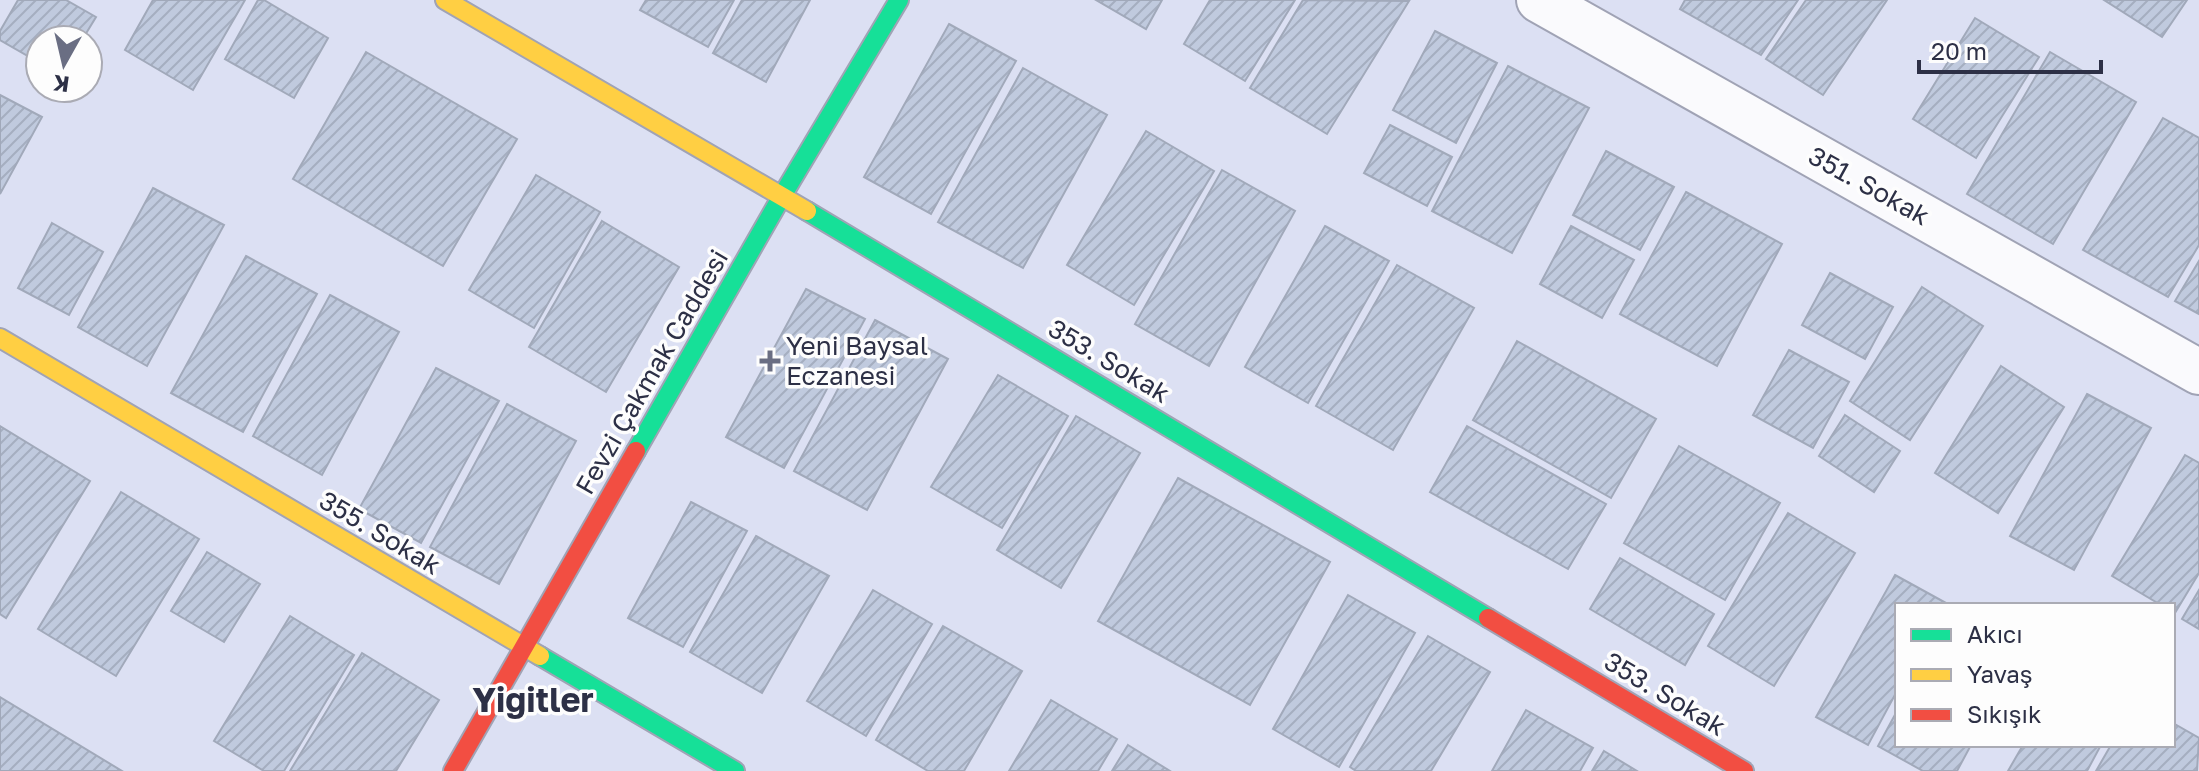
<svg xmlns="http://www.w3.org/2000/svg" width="2199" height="771" font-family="'Golos Text',sans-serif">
  <defs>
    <pattern id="building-hatch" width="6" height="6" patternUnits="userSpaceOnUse" patternTransform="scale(2)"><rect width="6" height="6" fill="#c0cade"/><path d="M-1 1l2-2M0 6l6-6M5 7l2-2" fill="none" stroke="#a5aec0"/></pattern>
  </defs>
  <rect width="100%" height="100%" fill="#dce0f3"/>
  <g fill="url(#building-hatch)" stroke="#a1a9ba" stroke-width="2">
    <path d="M18,0h48l30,17 -14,23h-42v23l-40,-23v-9z"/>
    <path d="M153,0h92l-52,90 -68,-40z"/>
    <path d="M258,0h6l64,38 -34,60 -69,-39z"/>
    <path d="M646,0h88l-26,47 -68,-37z"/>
    <path d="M742,0h68l-44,82 -53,-29z"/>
    <path d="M1096,0h66l-16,29z"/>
    <path d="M1210,0h85l-50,81 -61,-37z"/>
    <path d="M1303,0l106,1 -82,133 -77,-46z"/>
    <path d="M1685,0h113l-37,55 -81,-46z"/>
    <path d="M1806,0h81l-64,95 -57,-36z"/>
    <path d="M2104,0h83l-25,37z"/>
    <path d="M1975,18l64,39 -63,101 -63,-39z"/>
    <path d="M949,24l67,37 -85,153 -67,-37z"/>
    <path d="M1435,31l62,32 -41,80 -63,-33z"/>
    <path d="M366,52l151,87 -74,127 -150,-87z"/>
    <path d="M2050,52l86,50 -83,142 -86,-50z"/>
    <path d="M1508,66l81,42 -77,145 -80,-42z"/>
    <path d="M1023,68l84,47 -84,153 -85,-46z"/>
    <path d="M0,95l42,22 -42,77z"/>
    <path d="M2163,118l36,20v107l-31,52 -85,-47z"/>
    <path d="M1390,125l62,32 -25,49 -63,-33z"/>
    <path d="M1146,131l68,40 -80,134 -67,-40z"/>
    <path d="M1606,151l68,36 -34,63 -67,-35z"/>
    <path d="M1222,170l73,41 -86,155 -74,-42z"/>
    <path d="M536,175l64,37 -66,116 -65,-38z"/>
    <path d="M153,188l71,37 -77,141 -69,-39z"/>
    <path d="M1686,192l96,52 -65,122 -97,-52z"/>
    <path d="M602,221l77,46 -73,125 -77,-45z"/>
    <path d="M52,223l51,29 -34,63 -51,-27z"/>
    <path d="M1325,226l64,35 -81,142 -63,-36z"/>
    <path d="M1571,226l63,34 -32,58 -62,-34z"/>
    <path d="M246,256l71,38 -74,138 -72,-39z"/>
    <path d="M2199,261v53l-24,-13z"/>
    <path d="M1397,265l77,43 -81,142 -77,-44z"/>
    <path d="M1830,273l63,34 -28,52 -63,-34z"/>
    <path d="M1922,287l61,39 -73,114 -60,-39z"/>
    <path d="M806,289l59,30 -81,149 -58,-31z"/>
    <path d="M330,295l69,37 -77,143 -69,-39z"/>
    <path d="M875,320l73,39 -81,151 -73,-39z"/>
    <path d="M1517,341l139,78 -45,79 -138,-78z"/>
    <path d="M1789,350l60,32 -36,66 -60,-33z"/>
    <path d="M2001,366l63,41 -66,106 -63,-40z"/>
    <path d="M436,368l63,33 -78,142 -62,-34z"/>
    <path d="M998,375l70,41 -66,112 -71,-41z"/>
    <path d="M2087,394l64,34 -77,142 -64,-34z"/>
    <path d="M507,404l69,37 -77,143 -69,-37z"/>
    <path d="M1845,415l55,36 -26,41 -55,-36z"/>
    <path d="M1076,416l64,37 -79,135 -64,-38z"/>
    <path d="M0,426l90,55 -84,137 -6,-4z"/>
    <path d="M1467,426l139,78 -38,65 -138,-77z"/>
    <path d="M1679,446l101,57 -55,97 -101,-57z"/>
    <path d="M2185,455l14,8v110l-24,40 -2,-8h-12l-49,-29z"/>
    <path d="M1178,478l152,84 -80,143 -152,-84z"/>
    <path d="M121,492l78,47 -83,137 -78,-47z"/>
    <path d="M691,502l56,29 -64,116 -55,-29z"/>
    <path d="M1788,513l67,40 -81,133 -66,-40z"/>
    <path d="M756,536l73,40 -67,117 -72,-41z"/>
    <path d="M207,552l53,32 -36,58 -53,-31z"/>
    <path d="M1620,558l94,56 -29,51 -95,-56z"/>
    <path d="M1895,575l51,28 -49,2v86l-29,54 -52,-28z"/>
    <path d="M873,590l59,34 -66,112 -59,-35z"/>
    <path d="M2199,590v39l-17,-10z"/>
    <path d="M1348,595l67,38 -76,134 -66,-38z"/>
    <path d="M290,616l64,39 -70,116h-20l-50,-30z"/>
    <path d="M943,626l79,45 -58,100h-36l-52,-31z"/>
    <path d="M1428,636l62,36 -59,99h-75l-6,-4z"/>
    <path d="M362,653l77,47 -43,71h-106z"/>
    <path d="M0,697l122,74h-122z"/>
    <path d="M1051,700l66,39 -19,32h-89z"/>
    <path d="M1526,710l67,38 -13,23h-88z"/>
    <path d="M1897,711v34h74l-14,26h-34l-45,-25z"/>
    <path d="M2173,723l26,15 -2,33h-101l15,-26h62z"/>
    <path d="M1128,745l42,26h-58z"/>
    <path d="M2023,745h78l-14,26h-79z"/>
    <path d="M1604,751l33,20h-45z"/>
  </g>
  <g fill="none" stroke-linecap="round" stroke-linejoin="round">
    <defs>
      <path id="street" d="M1539,0l660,372"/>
      <g id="fast">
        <path d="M807,211l681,407"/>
        <path d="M636,451l146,-255 117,-196"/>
        <path d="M540,656l195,115"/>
      </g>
      <g id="slow">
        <path d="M445,0l362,211"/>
        <path d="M0,338l540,318"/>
      </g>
      <g id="jam">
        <path d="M1488,618l256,153"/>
        <path d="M453,771l183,-320"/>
      </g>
    </defs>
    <use href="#street" stroke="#a0a3b5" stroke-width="48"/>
    <use href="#fast" stroke="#a0a3b5" stroke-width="22"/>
    <use href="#slow" stroke="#a0a3b5" stroke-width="22"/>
    <use href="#jam" stroke="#a0a3b5" stroke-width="22"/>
    <use href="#street" stroke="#fafafd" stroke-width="44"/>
    <use href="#fast" stroke="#16e098" stroke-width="18"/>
    <use href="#slow" stroke="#ffcf43" stroke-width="18"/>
    <use href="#jam" stroke="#f24e42" stroke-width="18"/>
  </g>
  <path fill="#6a6e83" stroke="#fdfdfd" stroke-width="3" d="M766 349h8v8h8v8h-8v8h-8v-8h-8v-8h8z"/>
  <g text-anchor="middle" stroke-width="7" stroke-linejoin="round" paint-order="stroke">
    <g font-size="26" fill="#2d3046" stroke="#fdfdfd">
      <text transform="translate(1869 186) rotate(29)" y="9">351. Sokak</text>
      <text transform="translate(1109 361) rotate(31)" y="9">353. Sokak</text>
      <text transform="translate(652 372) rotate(-60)" y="9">Fevzi Çakmak Caddesi</text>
      <text transform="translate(380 533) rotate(31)" y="9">355. Sokak</text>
      <text transform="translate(1665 694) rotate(31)" y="9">353. Sokak</text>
    </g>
    <g font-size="26" fill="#2d3046" stroke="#fdfdfd" text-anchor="start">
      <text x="786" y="355">Yeni Baysal<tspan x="786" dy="30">Eczanesi</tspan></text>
    </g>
    <g font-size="34" font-weight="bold" fill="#2d3046" stroke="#fdfdfd">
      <text x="533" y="712">Yiğitler</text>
    </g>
  </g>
  <rect x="1895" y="603" width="280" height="144" fill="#fdfdfd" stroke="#aaabb4" stroke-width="2"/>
  <rect x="1911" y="629" width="40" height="12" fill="#16e098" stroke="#aaabb4" stroke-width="2"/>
  <text x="1967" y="643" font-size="24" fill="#2d3046">Akıcı</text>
  <rect x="1911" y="669" width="40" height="12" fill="#ffcf43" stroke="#aaabb4" stroke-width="2"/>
  <text x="1967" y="683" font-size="24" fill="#2d3046">Yavaş</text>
  <rect x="1911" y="709" width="40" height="12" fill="#f24e42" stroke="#aaabb4" stroke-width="2"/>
  <text x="1967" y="723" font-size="24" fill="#2d3046">Sıkışık</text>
  <g transform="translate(64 64) rotate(188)"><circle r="38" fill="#fdfdfd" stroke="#aaabb4" stroke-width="2"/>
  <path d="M0-6L14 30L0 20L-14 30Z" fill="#6a6e83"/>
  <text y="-12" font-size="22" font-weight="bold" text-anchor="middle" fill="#2d3046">K</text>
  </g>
  <path d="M1919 60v12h182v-12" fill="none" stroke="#2d3046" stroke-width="4"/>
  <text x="1931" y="60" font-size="24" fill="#2d3046" stroke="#fdfdfd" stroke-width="6" paint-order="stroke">20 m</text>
</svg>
